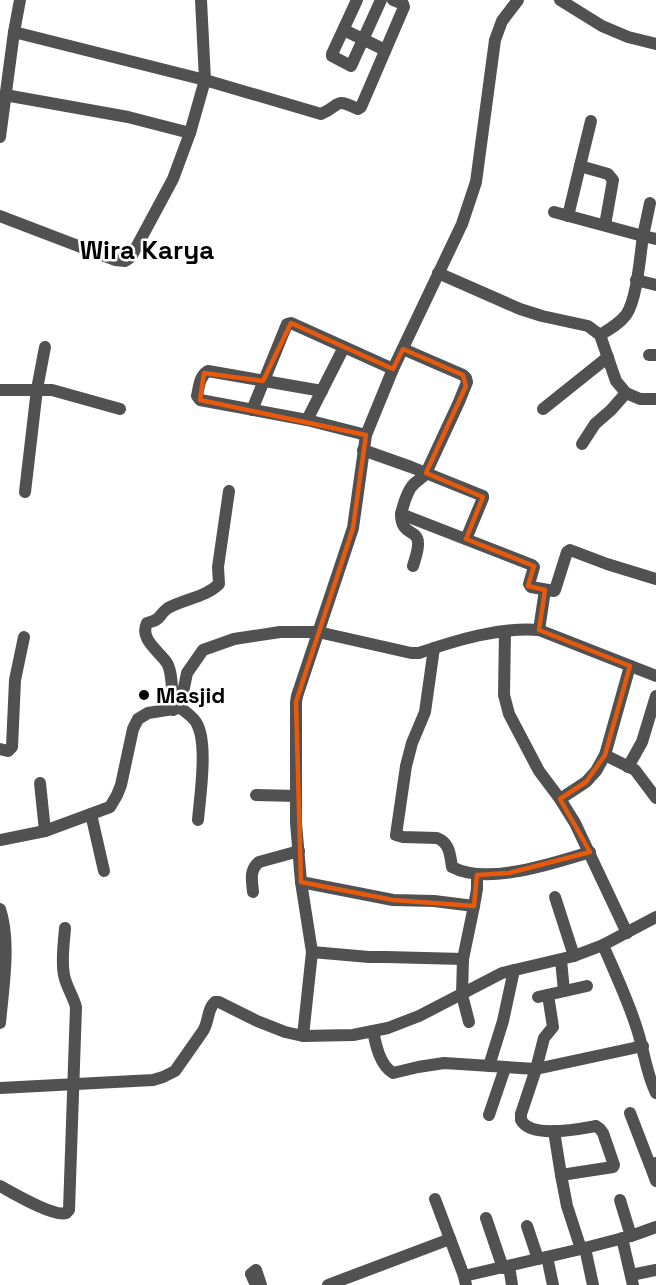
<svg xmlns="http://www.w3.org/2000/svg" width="656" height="1285" font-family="'Space Grotesk',sans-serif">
  <rect width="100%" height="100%" fill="#fff"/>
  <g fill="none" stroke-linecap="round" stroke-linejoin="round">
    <g stroke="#515151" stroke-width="12">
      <path d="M357,0l-25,54v2l19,10 30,-66"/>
      <path d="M560,0l42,26 26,11 28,7"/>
      <path d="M344,30l41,20"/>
      <path d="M14,32l191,48 116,34c21,-9 12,-17 37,-5l3,-2 43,-100 -1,-3 -10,-4"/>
      <path d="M5,95l123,22 62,16"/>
      <path d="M0,137l14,-105 6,-32"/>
      <path d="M580,166l11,-45"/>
      <path d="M554,212l89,24 7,-33"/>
      <path d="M0,216l115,44 10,1 6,-4 42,-78 17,-46 15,-53 -4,-80"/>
      <path d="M568,216l12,-50 28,8 5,6 -8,45"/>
      <path d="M438,273l82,36 22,7 46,10 12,9 16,46 10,12 14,6h16"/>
      <path d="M636,280l20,5"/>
      <path d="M600,335c10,-6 19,-11 26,-20 11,-15 14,-59 17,-79l13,3"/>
      <path d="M403,349l60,26 3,3 1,4 -8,20 -33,71c-4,6 -7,6 -11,10 -7,5 -12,23 -14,31l131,51 2,2 -5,17 2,3 23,4 1,-1 12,-38 3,-2 37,14 49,15"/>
      <path d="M649,355h7"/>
      <path d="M0,390h52l68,19"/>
      <path d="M322,391l-114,-20c-9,5 -9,17 -11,25l3,4 107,20 59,15"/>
      <path d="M543,409l65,-52"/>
      <path d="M252,410l35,-86 4,-1 102,46"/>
      <path d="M307,420l37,-73"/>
      <path d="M582,444l13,-20 16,-14 15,-17"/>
      <path d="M363,450l48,17 72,29v2l-17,41"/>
      <path d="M25,492l12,-103 8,-42"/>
      <path d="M401,514c0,22 16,15 17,28 1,7 -3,17 -5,24"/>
      <path d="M539,630l6,-40"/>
      <path d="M505,631l-1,64 5,19 30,57 21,28 15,24 52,110"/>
      <path d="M434,648l-9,64 -13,31 -6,23 -10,69 7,2 34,1c13,5 13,17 15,29 35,19 101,-4 138,-15"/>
      <path d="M180,707l7,-34 16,-23 31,-11 46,-7h38l93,21h8c38,-13 80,-26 120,-23l117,46"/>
      <path d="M180,707c6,6 14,10 17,17 11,20 3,73 1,96"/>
      <path d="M173,710c-1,-13 0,-37 -6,-47 -8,-12 -28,-24 -20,-40 16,-4 10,-7 21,-15 16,-9 38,-11 51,-24l-1,-17 11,-76"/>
      <path d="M0,749l8,2 4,-4 3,-67 9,-43"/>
      <path d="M605,755l30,15 21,28"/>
      <path d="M628,767l14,-25 14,-46"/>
      <path d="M40,783l5,48"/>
      <path d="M256,795l40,1"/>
      <path d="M560,799l26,-17 10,-11 9,-16 25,-89"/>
      <path d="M91,814l13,57"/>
      <path d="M0,840l45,-9 65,-24 7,-12 4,-10 12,-56 5,-10 10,-6 31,-5"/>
      <path d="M301,882l92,18 41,1 40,5"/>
      <path d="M253,892c-1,-11 -4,-22 6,-30l40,-11"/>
      <path d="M555,897l19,59"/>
      <path d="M0,909c11,33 3,79 0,114"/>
      <path d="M603,945c12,28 25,55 34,84 7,21 9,44 19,64"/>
      <path d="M312,952l57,5h17l77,2"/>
      <path d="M561,960l3,31"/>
      <path d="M548,995l5,32 -9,11 -8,31 -15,45v6c10,19 58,9 75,6l4,3 3,4 11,32 -1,2 -52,8 6,31 14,43"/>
      <path d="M538,997l49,-11"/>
      <path d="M469,1022l-7,-27 1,-36 11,-53 3,-17v-14"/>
      <path d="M373,1031c3,15 7,34 20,42l25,-6 26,-4 92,6 107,-23"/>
      <path d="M303,1036l9,-84 -11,-70 -5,-59v-121l1,-6 56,-168 13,-93 27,-66 69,-145 14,-42 19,-142 7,-19 16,-21"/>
      <path d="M489,1066l14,-45 11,-51"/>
      <path d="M0,1088l153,-8 10,-3 12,-6 28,-40c6,-9 4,-22 12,-29h4l38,19 28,11 18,4 50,-1 35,-7 31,-12 83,-43 72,-17 29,-11 53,-28"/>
      <path d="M630,1113l20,52 6,-2"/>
      <path d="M489,1115l16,-47"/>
      <path d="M554,1131l7,44"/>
      <path d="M650,1165l6,16"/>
      <path d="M0,1186c13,7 53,31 66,27l3,-3 7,-203c-3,-11 -10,-21 -12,-32 -3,-15 0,-32 1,-47"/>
      <path d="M435,1199l29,77 2,9"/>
      <path d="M620,1200l11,36"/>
      <path d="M486,1218l17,50"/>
      <path d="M527,1226l11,33"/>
      <path d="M622,1238l11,47"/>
      <path d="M585,1248l8,37"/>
      <path d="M547,1257l6,28"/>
      <path d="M509,1266l3,19"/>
      <path d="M631,1275l25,-5"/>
      <path d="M464,1276l117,-27 50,-13 25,-9"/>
      <path d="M256,1285l-5,-11 5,-4 5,15"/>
      <path d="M328,1285l122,-46"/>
    </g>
  </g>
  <path fill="none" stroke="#e8590c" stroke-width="4.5" stroke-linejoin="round" d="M291,323l102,46 10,-20 60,26 3,11 -40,87 57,24 -17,42 68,27 -6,20 17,4 -6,40 91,36 -25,89 -19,27 -26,17 30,53 -81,21 -32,2 -3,31 -81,-6 -92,-18 -5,-180 57,-174 13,-93 -166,-35 4,-27 59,8z"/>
  <circle fill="#000" stroke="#fff" stroke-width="2" cx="144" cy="695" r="6"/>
  <g text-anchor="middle" stroke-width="5" stroke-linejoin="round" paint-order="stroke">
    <g font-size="22" font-weight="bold" fill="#000" stroke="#fff" text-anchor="start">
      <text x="156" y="703">Masjid</text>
    </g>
    <g font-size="26" font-weight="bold" fill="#000" stroke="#fff">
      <text x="147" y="259">Wira Karya</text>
    </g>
  </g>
</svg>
